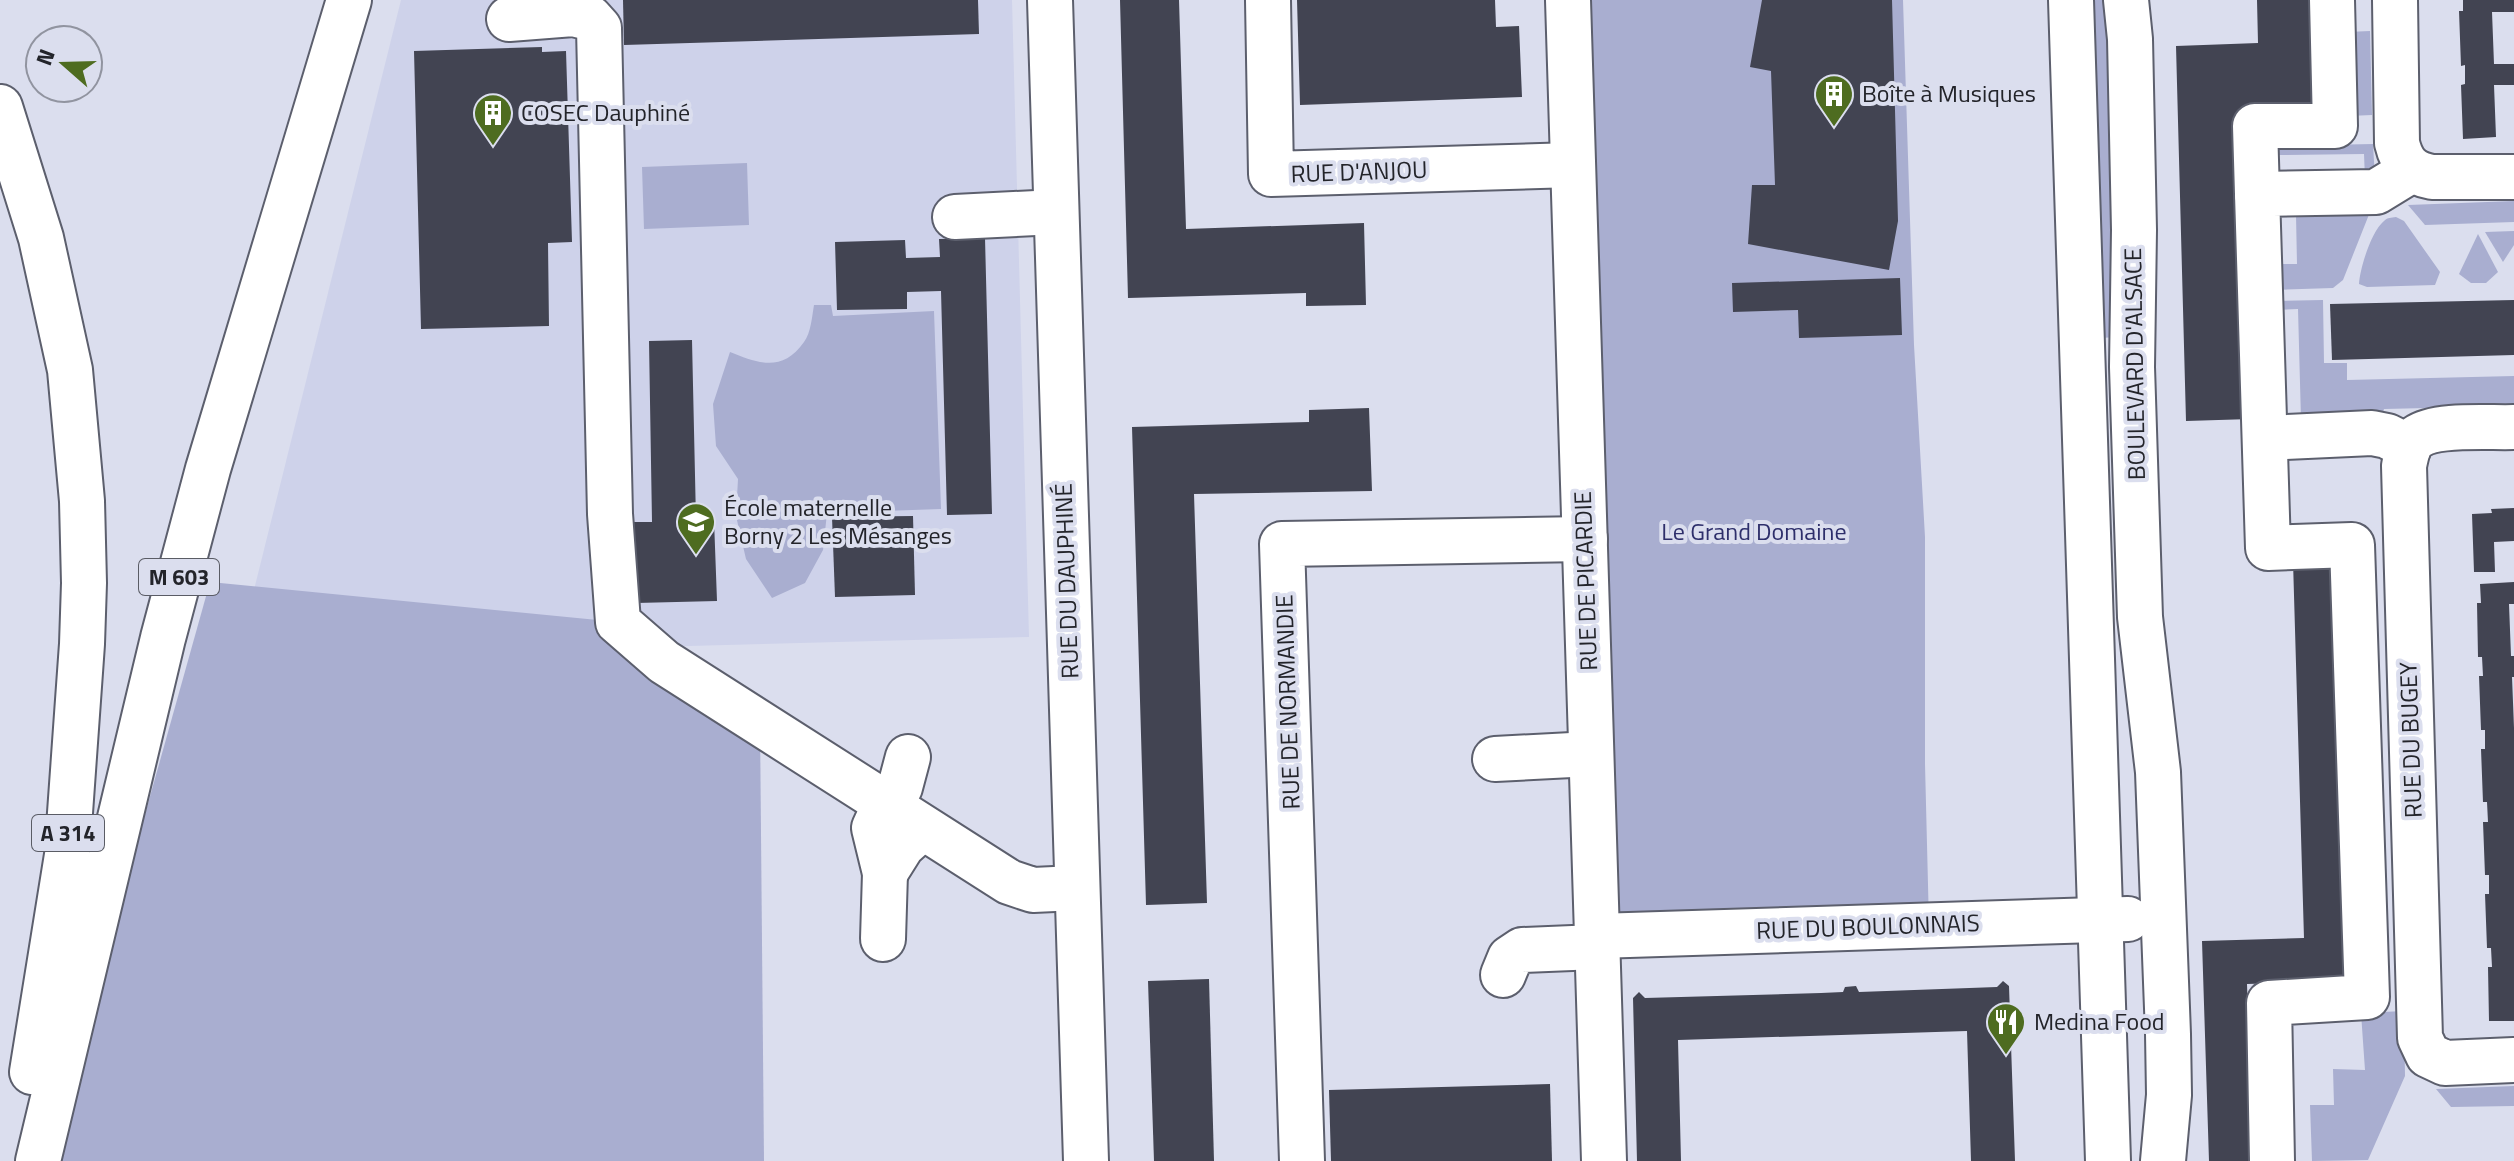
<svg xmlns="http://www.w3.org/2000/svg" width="2514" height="1161" font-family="'Titillium Web',sans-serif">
  <rect width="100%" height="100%" fill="#dbdeee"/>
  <path fill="#ced2ea" d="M401,0h611l17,637 -792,21z"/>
  <g fill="#a9aed0">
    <path d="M1568,0h335l11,345 11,192v227l4,161 -332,11z"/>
    <path d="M2090,0h22l5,337 -16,1z"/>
    <path d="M2370,31l2,84 -23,1 -2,-84z"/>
    <path d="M2373,144l2,35h-10l-1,-25 -85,1v-9z"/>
    <path d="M747,163l2,62 -105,4 -2,-62z"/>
    <path d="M2514,201v21l-89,3 -17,-20z"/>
    <path d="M2370,212l-27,68 -10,8 -60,2 -1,-26h25l-1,-49z"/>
    <path d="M2396,217l8,4 36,51 -5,13 -68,2 -8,-3c1,-16 12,-52 25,-63 4,-4 7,-3 12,-4z"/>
    <path d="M2514,231v14l-11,17 -18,-30z"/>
    <path d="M2478,234l20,38 -12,11h-15l-12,-9z"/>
    <path d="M2323,300l1,63h23v17l167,-4v30l-130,3 -2,6 -81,5 -3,-111 -26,1v-9z"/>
    <path d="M814,305h17l2,11 101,-5 7,198 -114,4 -4,37 -18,33 -33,15 -26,-39 -10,-43 2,-37 -22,-33 -3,-42 17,-52c29,12 53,20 74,-10 7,-9 8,-26 10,-37z"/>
    <path d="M210,582l408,40 142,101 4,438h-716z"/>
    <path d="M2404,1011l1,65 -37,84 -56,1 -2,-56h24l-1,-36 32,1 -4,-57z"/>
    <path d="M2514,1086v20l-63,1 -15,-18z"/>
  </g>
  <g fill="#424452">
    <path d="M623,0h355l1,34 -355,11z"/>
    <path d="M1120,0h59l7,229 178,-6 2,82 -60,1v-13l-178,5z"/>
    <path d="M1297,0h198l1,27 23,-1 3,71 -222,8z"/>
    <path d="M1762,0h130l6,221 -9,49 -141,-26 4,-59h23l-4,-114 -21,-4z"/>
    <path d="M2257,0h64l3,105 -82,3 9,311 -65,2 -10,-375 82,-3z"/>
    <path d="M2463,0h51v12h-22l2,52h20v21h-20l2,52 -33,2 -2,-54 4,-1v-19l-4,1 -2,-55h4z"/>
    <path d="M542,47v5l24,-1 6,191 -24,1 1,83 -128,3 -7,-278z"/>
    <path d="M985,238l7,276 -45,1 -6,-224 -34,1v17l-70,1 -2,-68 70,-2 1,18 34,-1 -1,-18z"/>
    <path d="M1900,278l2,57 -103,3 -1,-28 -65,2 -1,-29z"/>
    <path d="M2514,300v55l-182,5 -2,-56z"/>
    <path d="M692,340l4,180h18l3,81 -81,2 -2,-81h18l-3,-181z"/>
    <path d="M1369,408l3,83 -178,3 13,409 -61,2 -14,-478 177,-5v-12z"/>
    <path d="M2514,508v33l-20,1 1,30h-21l-2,-58 20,-1 -1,-4z"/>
    <path d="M913,516l2,79 -80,2 -3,-80z"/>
    <path d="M2337,560l13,421 -103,3 6,177h-44l-7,-220 102,-3 -11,-377z"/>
    <path d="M2514,582v22h-5l2,52h3v21h-2l2,51v293h-25l-1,-54h4l-1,-19h-4l-2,-54h4v-19h-4l-2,-53h5l-1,-20h-4l-2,-53h4v-19h-4l-2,-54h4l-1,-19h-4l-1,-54h4l-1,-19z"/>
    <path d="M1209,979l5,182h-60l-6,-180z"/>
    <path d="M2003,981l6,5 6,175h-44l-4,-130 -289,9 3,121h-44l-4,-163 6,-6 6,6 176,-5 22,-1 2,-5 11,-1 3,6 138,-5z"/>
    <path d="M1550,1084l2,77h-221l-2,-71z"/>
  </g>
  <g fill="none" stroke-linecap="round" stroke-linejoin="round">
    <defs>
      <g id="minor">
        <path d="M1050,0l36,1161"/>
        <path d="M1268,0l3,174 302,-9"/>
        <path d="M1568,0l36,1161"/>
        <path d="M2071,0l37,1161"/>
        <path d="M2126,0l4,39 4,191 -2,137 8,250 18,155 10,262 1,61 -6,66"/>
        <path d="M2395,0l2,143c5,21 14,30 35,34h82"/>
        <path d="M509,19l64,-5 17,4 9,10 11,486 8,108 46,40 345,220 24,8 43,-2"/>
        <path d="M2257,194l-2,-68h80l-3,-126"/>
        <path d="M955,217l101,-5"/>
        <path d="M2514,427c-24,1 -78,-4 -97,10 -9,6 -11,19 -13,29l16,572 8,17 17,8 69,-3"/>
        <path d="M2265,438l107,-5 15,3 22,11"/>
        <path d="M1495,759l96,-5"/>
        <path d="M885,804l-11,24 11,45 17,-27 20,-18"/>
        <path d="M890,808l10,-21 8,-30"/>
        <path d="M1597,936l531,-17"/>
        <path d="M883,939l2,-66"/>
        <path d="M1503,975l7,-17 12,-8 75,-3"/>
        <path d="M1302,1161l-20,-617 303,-5"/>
        <path d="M2272,1161l-3,-158 98,-6 -15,-452 -84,3 -11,-354 119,-2 36,-22"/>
      </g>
      <g id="highway">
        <path d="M0,107l41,131 29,132 12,131 2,82 -2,61 -15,211 -35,217"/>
        <path d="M38,1161l125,-523 45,-169 141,-469"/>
      </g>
    </defs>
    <use href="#minor" stroke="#5c5f6d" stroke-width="48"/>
    <use href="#highway" stroke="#5c5f6d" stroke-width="48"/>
    <use href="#minor" stroke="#fff" stroke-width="44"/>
    <use href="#highway" stroke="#fff" stroke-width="44"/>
  </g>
  <defs>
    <symbol id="building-pin" viewBox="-11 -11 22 30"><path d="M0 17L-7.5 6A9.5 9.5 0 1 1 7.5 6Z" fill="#4e6c20" stroke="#dbdeee"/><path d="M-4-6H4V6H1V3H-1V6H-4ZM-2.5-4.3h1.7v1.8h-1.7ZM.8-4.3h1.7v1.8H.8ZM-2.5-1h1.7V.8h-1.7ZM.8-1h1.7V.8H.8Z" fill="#fff"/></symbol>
    <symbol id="school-pin" viewBox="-11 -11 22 30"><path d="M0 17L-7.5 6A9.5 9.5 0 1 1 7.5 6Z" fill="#4e6c20" stroke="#dbdeee"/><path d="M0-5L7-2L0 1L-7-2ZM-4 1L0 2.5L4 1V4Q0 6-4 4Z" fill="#fff"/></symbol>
    <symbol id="restaurant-pin" viewBox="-11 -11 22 30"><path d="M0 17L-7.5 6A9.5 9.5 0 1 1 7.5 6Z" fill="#4e6c20" stroke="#dbdeee"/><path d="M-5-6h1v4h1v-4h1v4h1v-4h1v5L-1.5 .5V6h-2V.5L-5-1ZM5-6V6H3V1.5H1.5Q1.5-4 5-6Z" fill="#fff"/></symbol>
  </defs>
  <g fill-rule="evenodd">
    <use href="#building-pin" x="1812" y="72" width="44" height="60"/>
    <use href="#building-pin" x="471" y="91" width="44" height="60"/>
    <use href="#school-pin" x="674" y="500" width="44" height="60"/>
    <use href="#restaurant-pin" x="1984" y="1000" width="44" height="60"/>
  </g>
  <g text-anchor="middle" stroke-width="8" stroke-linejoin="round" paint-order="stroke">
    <g fill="#dbdeee" stroke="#5a5c65" stroke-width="2">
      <rect x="139" y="559" width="80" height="36" rx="6"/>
      <rect x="32" y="815" width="72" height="36" rx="6"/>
    </g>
    <g font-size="22" font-weight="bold" fill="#23242a">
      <text x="179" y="585">M 603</text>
      <text x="68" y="841">A 314</text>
    </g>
    <g font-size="24" fill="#23242a" stroke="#dbdeee" text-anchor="start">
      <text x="1862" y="102">Boîte à Musiques</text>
      <text x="521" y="121">COSEC Dauphiné</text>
      <text x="724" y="516">École maternelle<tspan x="724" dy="28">Borny 2 Les Mésanges</tspan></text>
      <text x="2034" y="1030">Medina Food</text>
    </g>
    <g font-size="24" fill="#23242a" stroke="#dbdeee">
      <text transform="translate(1359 172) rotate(-2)" y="8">RUE D'ANJOU</text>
      <text transform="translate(2135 364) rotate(-91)" y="8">BOULEVARD D'ALSACE</text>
      <text transform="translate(1067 581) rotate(-92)" y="8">RUE DU DAUPHINÉ</text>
      <text transform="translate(1586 581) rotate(-92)" y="8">RUE DE PICARDIE</text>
      <text transform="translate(1288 702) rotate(-92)" y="8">RUE DE NORMANDIE</text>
      <text transform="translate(2411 740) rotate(-92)" y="8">RUE DU BUGEY</text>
      <text transform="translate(1868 927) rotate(-2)" y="8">RUE DU BOULONNAIS</text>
    </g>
    <g font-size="24" fill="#2e2f6b" stroke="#dbdeee">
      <text x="1754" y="540">Le Grand Domaine</text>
    </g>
  </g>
  <g transform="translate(64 64) rotate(290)"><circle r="38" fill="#dbdeee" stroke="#9194a0" stroke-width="2"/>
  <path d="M0-6L14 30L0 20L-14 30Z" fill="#4e6c20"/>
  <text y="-12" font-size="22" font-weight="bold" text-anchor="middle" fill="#23242a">N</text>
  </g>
</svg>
